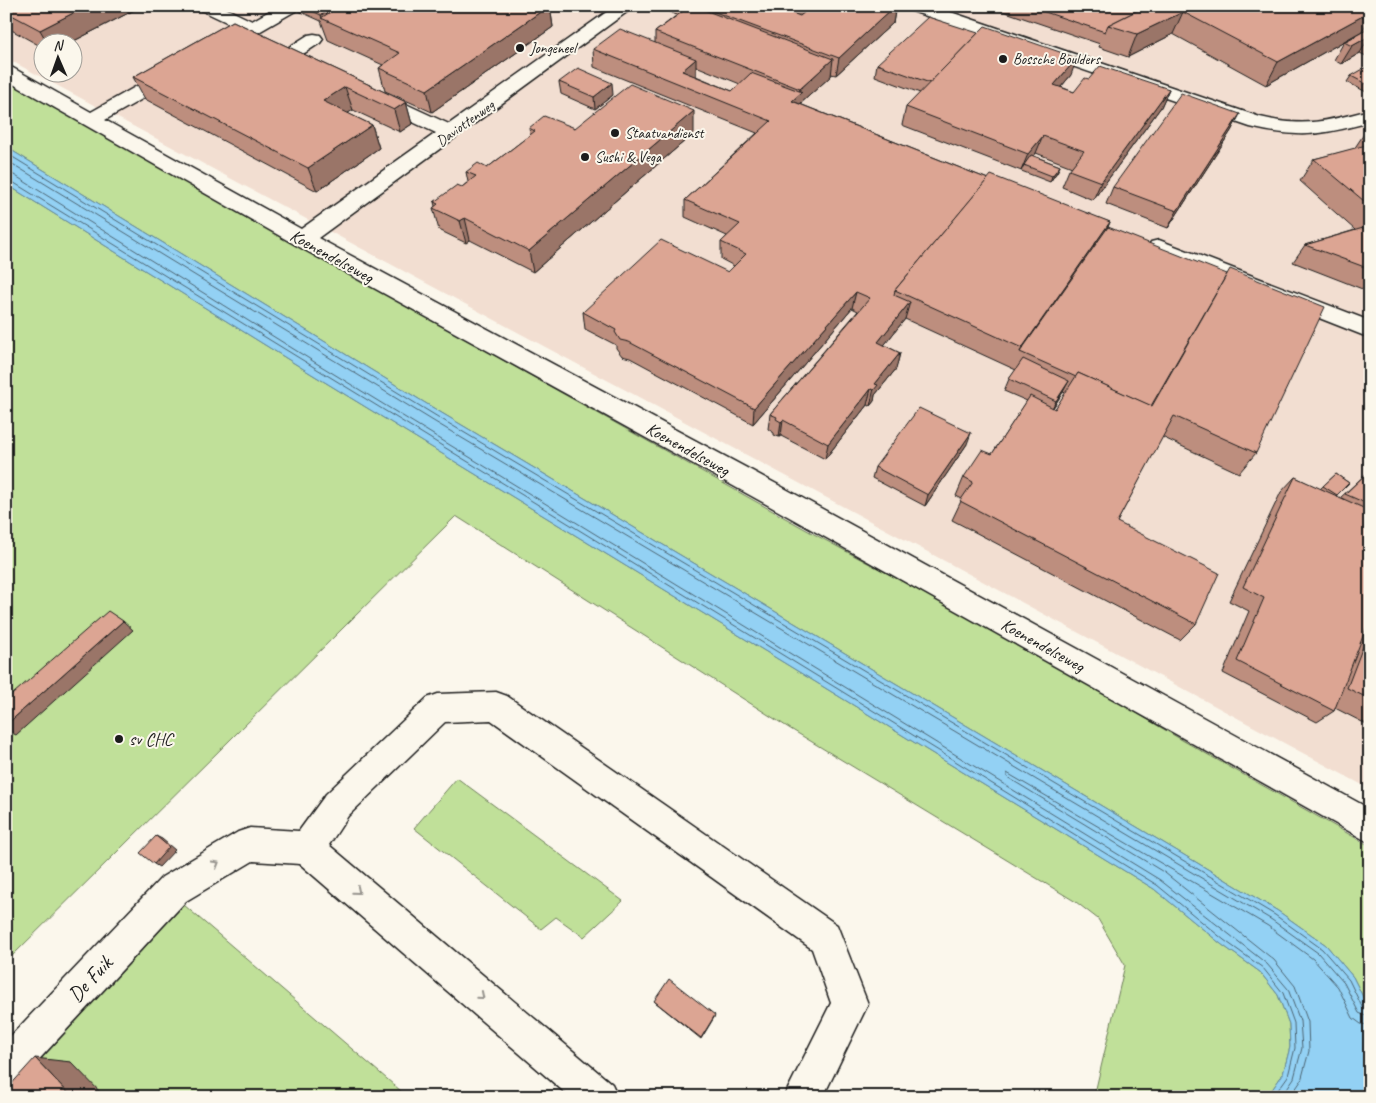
<svg xmlns="http://www.w3.org/2000/svg" width="1376" height="1103" font-family="Caveat,sans-serif">
  <rect width="100%" height="100%" fill="#fbf7ec"/>
  <filter id="ink" filterUnits="userSpaceOnUse"><feTurbulence type="fractalNoise" baseFrequency=".02" numOctaves="2"/><feDisplacementMap in="SourceGraphic" scale="10" xChannelSelector="R" yChannelSelector="G"/><feConvolveMatrix kernelMatrix="1 2 1 2 8 2 1 2 1" color-interpolation-filters="sRGB"/></filter>
  <g filter="url(#ink)">
    <path fill="#f2ded1" fill-rule="evenodd" d="M6,6h1364v783l-1364,-731zM42,42h30v30h-30z"/>
    <g fill="#c0e099" stroke="#6e7e5a">
      <path d="M6,80l177,101 629,352 224,120 146,87 188,106v165l-17,-34 -27,-32 -48,-34 -838,-499 -434,-265z"/>
      <path d="M6,184l304,189 844,516 67,55 39,28 18,23 11,29 1,23 -7,27 -16,23h-173l31,-132 -27,-46 -22,-17 -287,-174 -333,-212 -450,446z"/>
      <path d="M457,778l166,123 -39,36 -28,-20 -15,12 -127,-101z"/>
      <path d="M184,905l224,192h-402z"/>
    </g>
    <path fill="#93d1f4" stroke="#63899e" d="M6,147l434,265 838,499 48,34 27,32 17,34 -2,86h-101l16,-23 7,-27 -1,-23 -11,-29 -18,-23 -39,-28 -67,-55 -844,-516 -304,-189z"/>
    <g fill="none" stroke-linecap="round" stroke-linejoin="round">
      <g stroke="#4c6472" stroke-width="1">
        <path d="M6,153l432,264 837,498 47,34 27,31 14,29 7,2"/>
        <path d="M6,160l429,262 837,498 46,33 26,30 15,30 11,5"/>
        <path d="M6,173l8,2 302,188 844,517 107,84 21,25 12,32 2,27 -8,30 -13,19"/>
        <path d="M6,180l5,1 1146,704 67,55 39,28 20,25 11,30 1,25 -7,28 -15,21"/>
        <path d="M1290,1097l11,-16 8,-30 -1,-29 -13,-36 -21,-26 -109,-87 -158,-96v-4l261,153 45,33 25,28 15,31 8,6 9,1"/>
      </g>
      <defs>
        <g id="minor">
          <path d="M199,6h22l31,15 26,-15h21l-2,4 -73,42 -6,1 -6,-1 -3,-4 3,-4 27,-16 -38,-18z"/>
          <path d="M615,6h20l-317,232 466,250 586,321v34l-604,-339 -472,-260 -288,-164v-13l7,1 78,44 76,-43 7,-2 7,2 2,4 -2,4 -76,43 196,109 135,-96 -68,-32 -2,-4 2,-4 7,-2 7,2 67,31z"/>
          <path d="M907,6h26l327,111c46,11 66,4 110,-7v12c-49,13 -70,17 -120,5l-341,-117z"/>
          <path d="M314,34l6,1 3,4 -3,4c-33,21 -28,22 -64,5l-3,-4 3,-4 6,-1 6,1 18,9 22,-14z"/>
          <path d="M1159,240l211,81v17l-219,-86 -3,-5 3,-5z"/>
          <path d="M496,692l11,4 330,229 31,79 -45,93h-39l47,-94 -19,-54 -321,-229 -46,2 -97,94 -19,29 283,239 6,13h-48l-270,-233 -47,-3 -67,40 -167,180 -13,5v-45l156,-164 76,-45 12,-4 49,3 27,-37 101,-96 11,-4z"/>
        </g>
      </defs>
      <use href="#minor" stroke="#1c1c1c" stroke-width="3"/>
      <use href="#minor" fill="#fbf7ec" fill-rule="evenodd"/>
    </g>
    <g fill="#bd8e7e" stroke="#1c1c1c" fill-rule="evenodd">
      <path d="M6,6h136l-70,36h-30v5l-36,-20z"/>
      <path d="M298,6h31l5,2v2l6,-4h210l3,21 -121,85 -47,-21 -6,-23 4,-3 -55,-25 -7,-19 -22,-10z"/>
      <path d="M669,6h227l-3,17 -57,52 -5,-1v2l-31,28 188,75 122,43 -2,5 148,226 -17,20 -77,-36 -45,85 79,102 -16,16 -228,-120 10,-21 -6,-3 8,-19 28,-23 35,-53 -23,-10 5,-12 7,-9 -111,-51 -21,26 16,8 -4,16 -21,26 -1,6 -4,5 -3,-1 -42,54 -44,-23 -2,1 -5,-2v-2l-6,-4 2,-15 88,-103 -6,-3 -99,116 -123,-66 -8,-2 -6,-8v-3l-31,-16 -2,-17 145,-40 6,-6 -13,-7v-17l6,-6 -42,-19v-17l72,-67 -163,-66 -1,-18 62,-6v-11l22,-17 -8,-3zM696,66l44,18 -8,7 -36,-15zM1063,392l3,1 -11,16 -2,-1z"/>
      <path d="M988,6h382v52l-10,-5 -19,11 -7,-4 10,-18 19,-10 -1,-1 -96,54 -93,-51 -45,23 -29,-10 1,-3z"/>
      <path d="M233,21l173,81 6,22 -12,8 -47,-22 -6,3 25,12 7,23 -62,43 -172,-92 -12,-22z"/>
      <path d="M877,64l194,11 -10,12 13,5 15,-13 80,10 -8,18 -68,93 -31,-13 7,-17 3,-3 -36,-14 -2,3 26,10 -3,6 -7,10 -148,-57 4,-18 14,-14 -45,-17z"/>
      <path d="M1370,70v24l-23,-12 4,-6z"/>
      <path d="M559,82l54,13 -18,14 -34,-15z"/>
      <path d="M1240,114l-9,17 -63,97 -62,-24 7,-17z"/>
      <path d="M1370,127v165l-77,-30 12,-17 50,-15 -55,-49 14,-22 40,-10 14,-21z"/>
      <path d="M529,128h46l119,5 -161,139 -63,-32 -4,3 -27,-13 -6,-22 2,-2 -1,-4 28,-15 6,-5 -2,-10 21,-4 43,-33z"/>
      <path d="M967,444l-42,62 -53,-28 3,-11z"/>
      <path d="M1370,470v256l-35,-18 -1,3 -17,11 -94,-49 26,-62 -20,-10 52,-109 14,-15 25,12 16,-15 13,9 -13,13 4,2z"/>
      <path d="M654,1001l61,15 -14,23 -46,-37z"/>
    </g>
    <g fill="#9a7467" stroke="#1c1c1c">
      <path d="M87,6h55l-70,36h-25l-7,-12z"/>
      <path d="M549,6h1l3,21 -121,85 -5,-22z"/>
      <path d="M801,6h18l-28,25 1,-18z"/>
      <path d="M895,6h1l-3,17 -57,52 3,-17z"/>
      <path d="M334,8l1,6 -13,5 -1,-4z"/>
      <path d="M1183,12l-10,22 -45,23 9,-23z"/>
      <path d="M1370,12v6l-8,13 -96,54 12,-23z"/>
      <path d="M1370,36l-10,17 -19,11 11,-18z"/>
      <path d="M1077,58l-6,17 -23,27 6,-17z"/>
      <path d="M696,59v18l-14,-6z"/>
      <path d="M833,59l-2,17 -31,28 -8,-3 7,-6 1,-6z"/>
      <path d="M612,83l1,12 -18,14 -1,-12z"/>
      <path d="M345,87l8,23 -22,14 -8,-23z"/>
      <path d="M1169,89l-8,18 -68,93 8,-18z"/>
      <path d="M406,102l6,22 -12,8 -6,-22z"/>
      <path d="M694,111v22l-161,139 -4,-21z"/>
      <path d="M1240,114l-9,17 -63,97 9,-17z"/>
      <path d="M372,125l7,23 -62,43 -9,-23z"/>
      <path d="M1043,136l-7,17 -10,13 -2,-1 -3,6 7,-17z"/>
      <path d="M1060,166l-3,6 -7,10 2,-6z"/>
      <path d="M465,218l5,22 -4,3 -6,-22z"/>
      <path d="M1110,222l-10,22 -80,108 2,-4z"/>
      <path d="M856,292l-4,16 -99,116 1,-16z"/>
      <path d="M910,302l-5,17 -31,39 4,-16z"/>
      <path d="M900,353l-4,16 -21,26 -1,6 -4,5 5,-22z"/>
      <path d="M1069,381l-6,11 -13,20 6,-11z"/>
      <path d="M871,389l-4,16 -42,54 3,-15z"/>
      <path d="M783,420l-2,16 -2,1 2,-15z"/>
      <path d="M971,433l-4,11 -42,62 3,-11z"/>
      <path d="M123,621l10,9 -117,105 -10,-5v-5z"/>
      <path d="M156,836l6,3 13,11 -16,17 -5,-3z"/>
      <path d="M35,1058l36,4 34,35h-33z"/>
    </g>
    <g fill="#dca593" stroke="#1c1c1c">
      <path d="M6,6h81l-47,24 -34,-18z"/>
      <path d="M301,6h28l5,2 -13,7z"/>
      <path d="M340,6h209l-122,84 -48,-22 21,-15 -79,-35z"/>
      <path d="M690,6h4l139,53 -33,30 -145,-57z"/>
      <path d="M699,6h102l-9,7 8,3 12,-10h83l-56,52z"/>
      <path d="M1027,6h119l-38,19 -3,7z"/>
      <path d="M1146,6h224v6l-92,50 -95,-50 -46,22 -29,-9z"/>
      <path d="M928,17l50,16 -48,50 -53,-19z"/>
      <path d="M233,21l173,81 -12,8 -49,-23 -22,14 49,24 -64,43 -175,-91z"/>
      <path d="M985,26l92,32 -23,27 20,7 11,-14 4,1 11,-13 69,23 -68,93 -32,-12 15,-19 -41,-15 -15,18 -122,-47z"/>
      <path d="M1370,28v8l-18,10 -8,-4z"/>
      <path d="M620,29l76,30 -14,12 50,20 19,-18 51,19 -10,9 196,78 -93,111 -1,5 16,7 -32,40 22,11 -25,31 3,1 -4,5 -3,-1 -43,55 -45,-24 -2,2 -5,-3 1,-2 -7,-3 100,-116 -14,-6 -102,116 -125,-66 -9,-2 -5,-8 1,-2 -33,-18 78,-72 67,32 18,-18 -25,-12 19,-18 -55,-24 86,-79 -178,-72z"/>
      <path d="M578,68l34,15 -18,14 -35,-15z"/>
      <path d="M1365,68l5,2v16l-19,-10z"/>
      <path d="M630,84l64,27 -165,140 -64,-33 -5,3 -27,-13 5,-4 -4,-2 23,-17 5,2 14,-11 -10,-4 12,-9 9,5 48,-37 -6,-3 15,-12 31,12z"/>
      <path d="M1181,93l59,21 -63,97 -64,-24z"/>
      <path d="M1370,144v62l-56,-47z"/>
      <path d="M1031,155l29,11 -8,10 -28,-11z"/>
      <path d="M991,175l119,47 -88,126 -127,-58z"/>
      <path d="M1370,226v43l-65,-24z"/>
      <path d="M1108,227l119,47 -76,132 -73,-33 -2,4 -56,-25z"/>
      <path d="M1230,269l95,38 -69,146 -82,-37 -57,106 102,51 -23,51 -236,-123 13,-19 -9,-5 18,-27 10,4 38,-58 25,13 23,-36 74,33z"/>
      <path d="M1023,359l46,22 -13,20 -47,-22z"/>
      <path d="M919,408l52,25 -43,62 -53,-28z"/>
      <path d="M1370,470v35l-25,-11z"/>
      <path d="M1336,474l13,9 -12,12 -14,-9z"/>
      <path d="M1295,477l75,34v107l-36,93 -97,-50 27,-63 -21,-11z"/>
      <path d="M108,611l15,10 -117,104v-25z"/>
      <path d="M1370,628v71l-23,-11z"/>
      <path d="M156,836l13,11 -15,17 -14,-11z"/>
      <path d="M669,979l46,36 -14,23 -47,-37z"/>
      <path d="M35,1058l37,39h-66v-7z"/>
    </g>
    <defs><path id="oneway-chevron" d="M-2-3.5L2.5 0L-2 3.5" fill="none" stroke-width="1.6" stroke-linecap="round" stroke-linejoin="round" transform="scale(1.25)"/></defs>
    <g stroke="#97948e">
      <use href="#oneway-chevron" transform="translate(216 864) rotate(-31)"/>
      <use href="#oneway-chevron" transform="translate(357 891) rotate(40)"/>
      <use href="#oneway-chevron" transform="translate(481 996) rotate(40)"/>
    </g>
  </g>
  <g fill="#1c1c1c" stroke="#fbf7ec" stroke-width="2">
    <circle cx="520" cy="48" r="5"/>
    <circle cx="1003" cy="59" r="5"/>
    <circle cx="615" cy="133" r="5"/>
    <circle cx="585" cy="157" r="5"/>
    <circle cx="119" cy="739" r="5"/>
  </g>
  <g text-anchor="middle" stroke-width="4" stroke-linejoin="round" paint-order="stroke">
    <g font-size="15" fill="#1c1c1c" stroke="#fbf7ec" text-anchor="start">
      <text x="530" y="53">Jongeneel</text>
      <text x="1013" y="64">Bossche Boulders</text>
      <text x="625" y="138">Staatvandienst</text>
      <text x="595" y="162">Sushi &amp; Vega</text>
    </g>
    <g font-size="15" fill="#1c1c1c" stroke="#fbf7ec">
      <text transform="translate(465 123) rotate(-36)" y="5">Daviottenweg</text>
    </g>
    <g font-size="18" fill="#1c1c1c" stroke="#fbf7ec">
      <text transform="translate(332 256) rotate(29)" y="6">Koenendelseweg</text>
      <text transform="translate(688 449) rotate(29)" y="6">Koenendelseweg</text>
      <text transform="translate(1043 645) rotate(29)" y="6">Koenendelseweg</text>
    </g>
    <g font-size="18" fill="#1c1c1c" stroke="#fbf7ec" text-anchor="start">
      <text x="129" y="745">sv CHC</text>
    </g>
    <g font-size="21" fill="#1c1c1c" stroke="#fbf7ec">
      <text transform="translate(90 979) rotate(-47)" y="7">De Fuik</text>
    </g>
  </g>
  <rect width="1376" height="1103" fill="none" stroke="#fbf7ec" stroke-width="25"/>
  <rect x="12" y="12" width="1351" height="1078" fill="none" stroke="#1c1c1c" stroke-width="2" filter="url(#ink)"/>
  <g transform="translate(58 58) rotate(358)"><circle r="24" fill="#fbf7ec" stroke="#a29f99"/>
  <path d="M0-4L9 19L0 12L-9 19Z" fill="#1c1c1c"/>
  <text y="-8" font-size="14" font-weight="bold" text-anchor="middle" fill="#1c1c1c">N</text>
  </g>
</svg>
